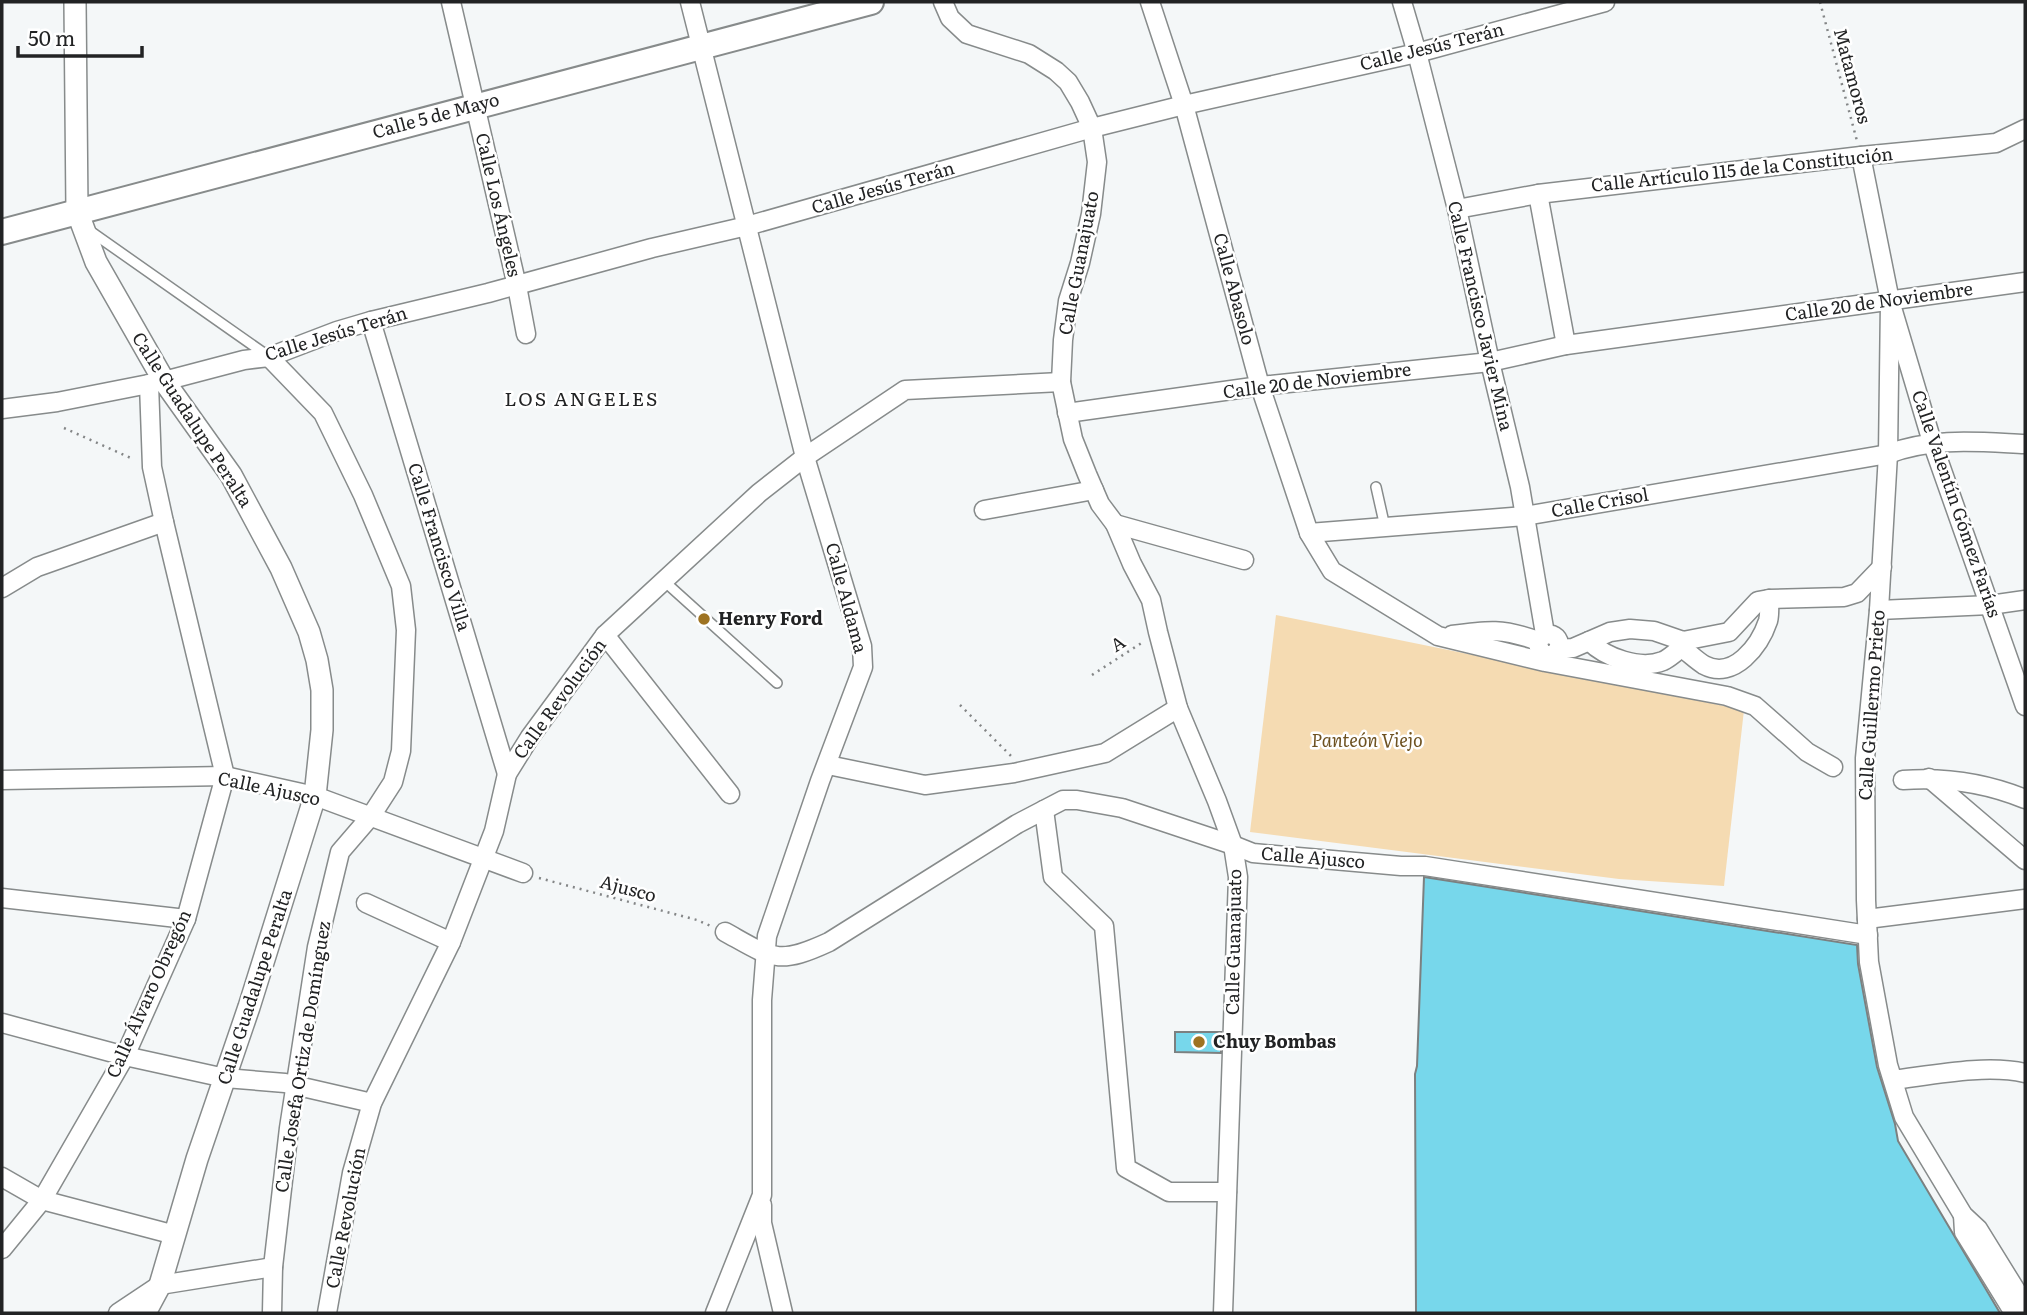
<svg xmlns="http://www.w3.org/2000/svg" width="2027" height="1315" font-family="Literata,serif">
  <rect width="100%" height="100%" fill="#f4f7f8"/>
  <path fill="#f5dbb2" d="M1276,615l468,95 -20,176 -105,-7 -369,-47z"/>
  <g fill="#77d7eb" stroke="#7c8080" stroke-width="2">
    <path d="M1424,877l433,68 1,19 19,103 18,57 3,17 102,172h-584l-1,-239 2,-8z"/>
    <path d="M1175,1032h46v21l-46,-1z"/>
  </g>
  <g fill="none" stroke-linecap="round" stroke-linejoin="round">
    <defs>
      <g id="service">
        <path d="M90,231l178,125"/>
        <path d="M1376,487l9,40"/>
        <path d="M664,581l113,102"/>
      </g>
      <g id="minor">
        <path d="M451,2l66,284 9,48"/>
        <path d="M690,2l115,455 57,189 1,21 -43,114 -53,155 -5,64v195l-47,118"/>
        <path d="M943,2l7,16 17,16 62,20 27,17 12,11 12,20 12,26 5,34 -6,52 -11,49 -12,38 -5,39 -2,42 12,57 14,35 13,30 15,20 17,40 19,36 7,32 20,76 39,93 16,44 5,32 -15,436"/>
        <path d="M1150,2l34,103 76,281 49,147 23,38 106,65 107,26 182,34 28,10 52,46 26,15"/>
        <path d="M1402,2l15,51 40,156 33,153 30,125 25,147"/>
        <path d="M1861,156l29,145 42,141 93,264"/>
        <path d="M1538,194l28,151"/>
        <path d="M1457,209l81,-15 323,-38 135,-13 29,-14"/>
        <path d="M1890,301l-2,153 -9,156 -14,148 1,142 3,62 19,103 16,52 59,98 15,14 47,76"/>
        <path d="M371,321l136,453"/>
        <path d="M269,357l54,56 40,82 38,91 5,44 -5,121 -8,31 -22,34 -31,36 -23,95 -28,181 -16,139 -1,46"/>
        <path d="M2,409l55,-7 107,-21 80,-21 25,-3 68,-26 34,-10 117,-28 164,-45 95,-22 345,-98 92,-23 233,-52 188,-51"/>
        <path d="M1067,413l193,-27 230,-24 76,-17 459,-63"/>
        <path d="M984,510l110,-20"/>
        <path d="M1115,524l129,36"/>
        <path d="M1309,533l216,-17 363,-62c44,-17 91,-12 137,-10"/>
        <path d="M2,588l35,-21 127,-45"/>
        <path d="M1879,610l111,-5 35,-5"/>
        <path d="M605,635l125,159"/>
        <path d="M1452,635c36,-5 51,-7 86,6"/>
        <path d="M1589,641c17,17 51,29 74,20 7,-3 12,-9 19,-13l1,-7"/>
        <path d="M1682,648c7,5 14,12 22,17 30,16 56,-20 64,-44 2,-7 1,-15 1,-22"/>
        <path d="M1559,649c1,-11 -4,-15 -14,-15l-7,7c0,14 12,19 21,8l14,-1 37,-16 20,-3 24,2 29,10 46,-9 29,-31 11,-2 75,-2 13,-4 25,-26"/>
        <path d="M828,765l97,20 89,-12 91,-20 73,-45"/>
        <path d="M1929,778l96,82"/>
        <path d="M2,780l223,-4 90,20 208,77"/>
        <path d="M1903,780c42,-3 83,3 122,19"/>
        <path d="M1044,810l9,67 51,49 22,242 43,24h58"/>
        <path d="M2,898l184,21"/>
        <path d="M366,903l85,39"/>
        <path d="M1867,919l158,-20"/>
        <path d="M725,932c47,26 52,34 104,10l188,-118 46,-24h14l45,8 111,37 20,8 148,13h24l443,69"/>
        <path d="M2,1023l123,33 100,22 60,5 87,20"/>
        <path d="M1893,1080c40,-5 93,-16 132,-7"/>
        <path d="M2,1177l40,23 133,35"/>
        <path d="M762,1205v18l21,90"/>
        <path d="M1963,1215l1,17 50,81"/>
        <path d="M2,1249l40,-49 83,-144 61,-137 39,-143 -61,-254 -12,-55 -3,-83"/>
        <path d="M118,1313l42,-28 113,-18"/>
        <path d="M327,1313l25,-140 20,-70 79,-161 43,-111 13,-57 23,-37 75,-102 154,-142 46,-36 100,-67 156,-8"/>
      </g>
      <path id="tertiary" d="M75,2l2,209 19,51 68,119 67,94 50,93 28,64 8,28 5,30v40l-7,66 -66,211 -52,152 -37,126 -15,28"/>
      <path id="secondary" d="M2,232l869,-230"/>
    </defs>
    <use href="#service" stroke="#878b8b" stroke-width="12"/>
    <use href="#minor" stroke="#878b8b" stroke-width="21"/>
    <use href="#tertiary" stroke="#878b8b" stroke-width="24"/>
    <use href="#secondary" stroke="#878b8b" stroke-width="28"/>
    <g stroke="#848687" stroke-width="2.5" stroke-dasharray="2 5" stroke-linecap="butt">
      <path d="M1820,2l37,139"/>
      <path d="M64,428l69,31"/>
      <path d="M1092,675l51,-33"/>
      <path d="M960,705l51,51"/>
      <path d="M539,878l158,42 14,6"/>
    </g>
    <use href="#service" stroke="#fff" stroke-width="9"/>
    <use href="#minor" stroke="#fff" stroke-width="18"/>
    <use href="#tertiary" stroke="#fff" stroke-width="21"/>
    <use href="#secondary" stroke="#fff" stroke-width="24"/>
  </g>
  <g fill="#9e7322" stroke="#fff" stroke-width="2.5">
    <circle cx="704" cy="619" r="7"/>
    <circle cx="1199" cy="1042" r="7"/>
  </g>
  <g text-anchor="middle" stroke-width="5" stroke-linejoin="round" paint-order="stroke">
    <g font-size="18" fill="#222324" stroke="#fff">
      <text transform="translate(1432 47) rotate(-14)" y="6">Calle Jesús Terán</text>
      <text transform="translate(1852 76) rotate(75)" y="6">Matamoros</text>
      <text transform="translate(436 116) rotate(-15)" y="6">Calle 5 de Mayo</text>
      <text transform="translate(1742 170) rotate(-6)" y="6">Calle Artículo 115 de la Constitución</text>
      <text transform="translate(883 188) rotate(-16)" y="6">Calle Jesús Terán</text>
      <text transform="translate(498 205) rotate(77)" y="6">Calle Los Ángeles</text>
      <text transform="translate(1079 263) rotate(-79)" y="6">Calle Guanajuato</text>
      <text transform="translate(1234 289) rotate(75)" y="6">Calle Abasolo</text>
      <text transform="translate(1879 302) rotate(-8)" y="6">Calle 20 de Noviembre</text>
      <text transform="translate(1480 316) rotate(77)" y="6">Calle Francisco Javier Mina</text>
      <text transform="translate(336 334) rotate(-17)" y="6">Calle Jesús Terán</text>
      <text transform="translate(1317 381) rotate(-7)" y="6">Calle 20 de Noviembre</text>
      <text transform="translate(192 420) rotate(57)" y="6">Calle Guadalupe Peralta</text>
      <text transform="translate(1600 503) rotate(-10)" y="6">Calle Crisol</text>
      <text transform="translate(1956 504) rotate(71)" y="6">Calle Valentín Gómez Farías</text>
      <text transform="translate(439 547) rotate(73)" y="6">Calle Francisco Villa</text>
      <text transform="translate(846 598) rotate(75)" y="6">Calle Aldama</text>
      <text transform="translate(1118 644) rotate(-33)" y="6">A</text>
      <text transform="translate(560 699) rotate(-54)" y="6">Calle Revolución</text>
      <text transform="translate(1872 705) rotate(-86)" y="6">Calle Guillermo Prieto</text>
      <text transform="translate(269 789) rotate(12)" y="6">Calle Ajusco</text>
      <text transform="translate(1313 858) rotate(5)" y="6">Calle Ajusco</text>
      <text transform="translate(628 889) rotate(15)" y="6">Ajusco</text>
      <text transform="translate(1234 942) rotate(-89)" y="6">Calle Guanajuato</text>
      <text transform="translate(255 987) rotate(-72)" y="6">Calle Guadalupe Peralta</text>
      <text transform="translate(149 994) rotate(-66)" y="6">Calle Álvaro Obregón</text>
      <text transform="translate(303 1057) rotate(-81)" y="6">Calle Josefa Ortiz de Domínguez</text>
      <text transform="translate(346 1218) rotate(-79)" y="6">Calle Revolución</text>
    </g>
    <g font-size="18" font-weight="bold" fill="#222324" stroke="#fff" text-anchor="start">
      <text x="718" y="625">Henry Ford</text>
      <text x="1213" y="1048">Chuy Bombas</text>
    </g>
    <g font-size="18" font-style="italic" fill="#6e5221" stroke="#fff">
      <text x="1367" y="747">Panteón Viejo</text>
    </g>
    <g font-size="19" letter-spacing="2" fill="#222324" stroke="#fff">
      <text x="582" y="406">LOS ANGELES</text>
    </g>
  </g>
  <rect width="2027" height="1315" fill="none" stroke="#222324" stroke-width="7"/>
  <path d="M18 46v10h124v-10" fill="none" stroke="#222324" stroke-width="3.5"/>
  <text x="28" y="46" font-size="21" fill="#222324" stroke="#ffffff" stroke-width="5" paint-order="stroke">50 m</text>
</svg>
